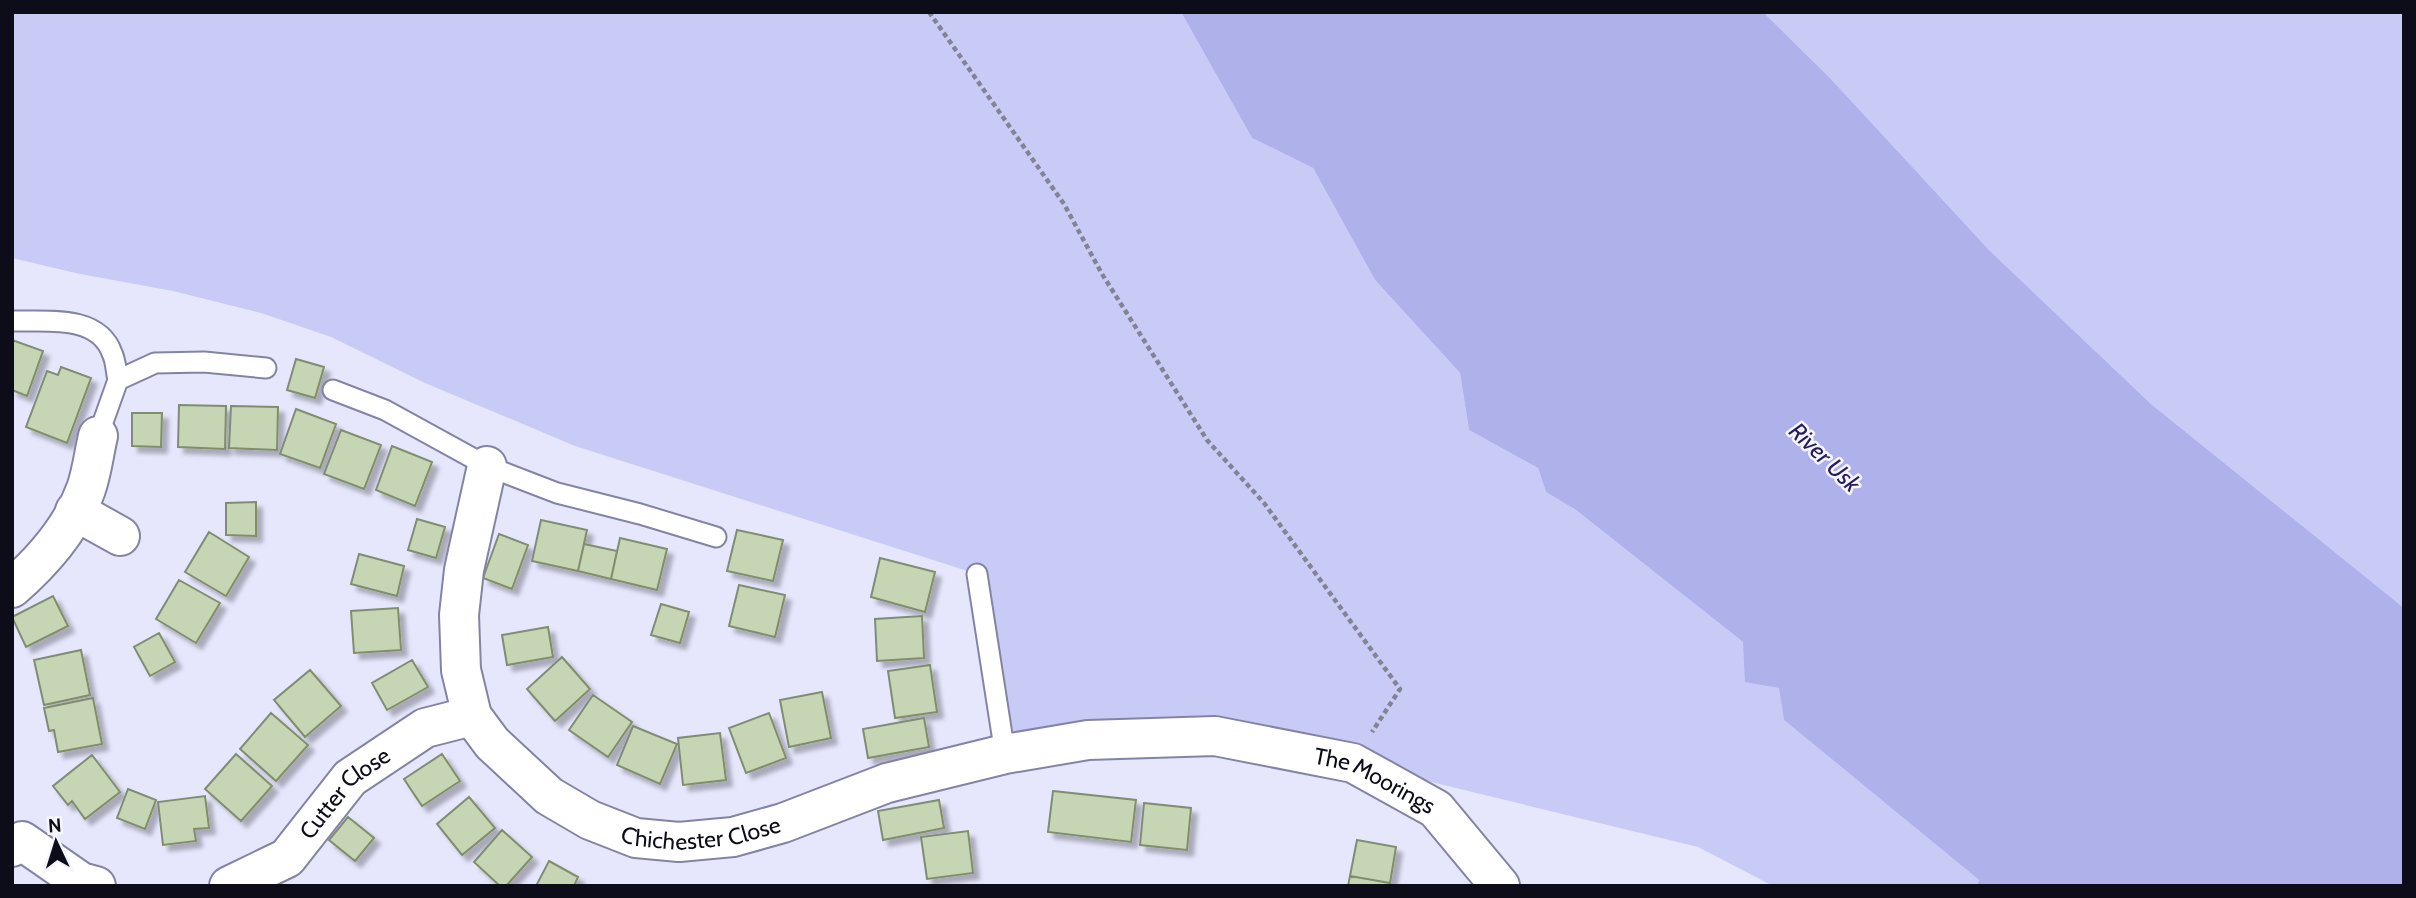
<svg xmlns="http://www.w3.org/2000/svg" width="2416" height="898" viewBox="0 0 2416 898" font-family="Cabin,sans-serif">
<style>
.green{fill:#c9cbf7}
.water{fill:#afb1eb}
.building{fill:#c6d5b3;stroke:#808e6e;stroke-width:2;filter:url(#shadow)}
.lines{fill:none;stroke-linecap:round;stroke-linejoin:round}
.lane-casing{stroke:#8384a5;stroke-width:23}
.street-casing{stroke:#8384a5;stroke-width:42}
.path{stroke:#828394;stroke-width:4.5;stroke-dasharray:5 3.5;stroke-linecap:butt}
.lane{stroke:#fff;stroke-width:19}
.street{stroke:#fff;stroke-width:38}
.labels{text-anchor:middle;dominant-baseline:central;stroke-width:5;stroke-linejoin:round;paint-order:stroke}
.street-label{font-size:23px;fill:#0d0d19;stroke:#f5f5fd}
.water-label{font-size:24px;font-style:italic;fill:#251b5d;stroke:#f5f5fd}
</style>
<defs>
<filter id="shadow"><feDropShadow dx="6" dy="6" stdDeviation="2" flood-color="#0004"/></filter>
</defs>
<rect width="100%" height="100%" fill="#e6e7fd"/>
<!-- green -->
<path class="green" d="M 12,12 L 1181,12 L 1252,138 L 1313,168 L 1375,280 L 1460,373 L 1469,430 L 1538,468 L 1546,492 L 1576,510 L 1743,642 L 1780,688 L 1784,720 L 1979,880 L 1977,886 L 1773,886 L 1698,847 L 1353,763 L 1215,736 L 1005,754 L 977,574 L 575,446 L 425,383 L 331,337 L 261,313 L 173,291 L 80,274 L 12,258 Z
M 1763,12 L 2404,12 L 2404,608 L 2151,404 L 1989,250 L 1830,78 Z"/>
<!-- water -->
<path class="water" d="M 1181,12 L 1763,12 L 1830,78 L 1989,250 L 2151,404 L 2404,608 L 2404,886 L 1977,886 L 1979,880 L 1784,720 L 1779,688 L 1745,682 L 1743,642 L 1576,510 L 1546,492 L 1538,468 L 1469,430 L 1460,373 L 1375,280 L 1313,168 L 1252,138 Z"/>
<!-- building -->
<path class="building" d="M 12,340 L 43,351 L 27,396 L 12,390 Z
M 296,359 L 324,367 L 315,398 L 287,390 Z
M 61,367 L 91,378 L 67,443 L 26,427 L 47,371 L 58,375 Z
M 179,405 L 226,406 L 225,449 L 178,447 Z
M 231,406 L 278,407 L 277,450 L 229,448 Z
M 296,409 L 336,424 L 320,468 L 280,454 Z
M 132,413 L 162,413 L 161,447 L 132,446 Z
M 341,430 L 381,445 L 364,489 L 324,474 Z
M 392,446 L 432,462 L 415,506 L 376,490 Z
M 256,502 L 256,536 L 226,535 L 226,503 Z
M 417,519 L 445,527 L 436,558 L 408,550 Z
M 541,520 L 587,530 L 578,571 L 532,561 Z
M 737,530 L 783,540 L 773,581 L 727,571 Z
M 209,532 L 249,557 L 226,596 L 185,572 Z
M 499,534 L 528,545 L 512,589 L 483,578 Z
M 620,538 L 667,549 L 657,590 L 611,579 Z
M 584,544 L 617,551 L 611,579 L 578,571 Z
M 359,554 L 404,566 L 397,596 L 351,584 Z
M 880,558 L 935,572 L 925,612 L 871,597 Z
M 179,580 L 220,603 L 196,643 L 156,619 Z
M 739,585 L 785,595 L 775,637 L 729,626 Z
M 53,596 L 68,626 L 26,647 L 12,617 Z
M 661,604 L 689,612 L 680,643 L 651,635 Z
M 398,608 L 401,650 L 354,653 L 351,611 Z
M 922,616 L 924,658 L 877,661 L 875,619 Z
M 548,627 L 553,657 L 507,665 L 502,635 Z
M 159,633 L 175,662 L 150,676 L 134,647 Z
M 81,650 L 90,695 L 44,705 L 34,660 Z
M 562,657 L 590,689 L 555,721 L 527,689 Z
M 412,660 L 428,687 L 387,710 L 372,683 Z
M 930,665 L 937,712 L 895,718 L 888,671 Z
M 310,670 L 341,706 L 305,737 L 274,700 Z
M 822,692 L 831,738 L 789,747 L 780,700 Z
M 593,695 L 632,722 L 608,757 L 569,730 Z
M 93,698 L 102,744 L 58,752 L 54,730 L 49,731 L 44,708 Z
M 271,713 L 308,745 L 276,781 L 240,749 Z
M 769,713 L 786,758 L 746,773 L 729,728 Z
M 924,718 L 929,747 L 868,758 L 863,729 Z
M 633,726 L 677,744 L 660,784 L 617,765 Z
M 720,733 L 726,780 L 683,785 L 678,738 Z
M 236,754 L 272,786 L 241,821 L 205,789 Z
M 442,754 L 460,781 L 422,806 L 404,779 Z
M 92,755 L 120,792 L 85,819 L 72,801 L 68,805 L 53,786 Z
M 128,789 L 156,800 L 145,829 L 117,818 Z
M 1053,791 L 1136,800 L 1131,842 L 1048,832 Z
M 205,796 L 209,828 L 194,829 L 196,841 L 163,845 L 158,802 Z
M 469,797 L 495,828 L 462,855 L 437,824 Z
M 939,800 L 944,828 L 883,840 L 878,811 Z
M 1144,803 L 1191,808 L 1187,850 L 1140,845 Z
M 348,817 L 374,838 L 355,861 L 329,840 Z
M 502,830 L 532,857 L 506,886 L 500,886 L 474,862 Z
M 968,831 L 973,873 L 927,879 L 921,837 Z
M 1357,840 L 1396,847 L 1390,883 L 1350,876 Z
M 549,861 L 578,877 L 574,886 L 536,886 Z
M 1350,876 L 1390,883 L 1390,886 L 1348,886 Z"/>
<g class="lines">
<defs>
<path id="lane" d="M 12,321 C 46,322 98,314 112,353 C 116,361 116,372 118,380
M 333,390 L 385,410 L 487,466 L 557,493 L 640,514 L 716,537
M 98,436 L 118,380 L 155,363 L 204,362 L 266,368
M 977,574 L 1005,754"/>
<g id="street">
<path id="s1" d="M 487,466 L 464,570 L 459,615 L 461,670 L 472,716 L 492,743 L 549,796 L 590,820 L 636,838 L 679,842 L 733,837 L 783,823 L 887,783 L 1005,754 L 1088,740 L 1215,736 L 1353,763 L 1436,809 L 1500,886"/>
<path d="M 75,511 L 120,536"/>
<path d="M 12,588 C 43,561 72,528 86,489 C 92,472 94,453 98,436"/>
<path d="M 12,847 L 22,841 L 81,882 L 96,886"/>
<path id="s2" d="M 229,886 L 287,858 L 350,778 L 425,728 L 472,716"/>
</g>
</defs>
<!-- lane casing -->
<use href="#lane" class="lane-casing"/>
<!-- street casing -->
<use href="#street" class="street-casing"/>
<!-- path -->
<path class="path" d="M 929,12 L 1064,204 L 1102,274 L 1207,440 L 1264,503 L 1400,689 L 1372,732"/>
<!-- lane -->
<use href="#lane" class="lane"/>
<!-- street -->
<use href="#street" class="street"/>
</g>
<g class="labels">
<!-- street labels -->
<g class="street-label">
<text stroke="none"><textPath href="#s1" startOffset="1223">The Moorings</textPath></text>
<text stroke="none"><textPath href="#s2" startOffset="152">Cutter Close</textPath></text>
<text stroke="none"><textPath href="#s1" startOffset="528">Chichester Close</textPath></text>
</g>
<!-- water labels -->
<g class="water-label">
<text transform="translate(1825 457) rotate(44)">River Usk</text>
</g>
</g>
<!-- border -->
<rect width="2416" height="898" fill="none" stroke="#0d0d19" stroke-width="28"/>
<!-- north arrow -->
<g transform="translate(56 842) rotate(356)" stroke="#f5f5fd" stroke-width="5" paint-order="stroke">
<path d="M0-5L12 26L0 18L-12 26Z" fill="#0d0d19"/>
<text y="-10" font-size="19" font-weight="bold" text-anchor="middle" fill="#0d0d19">N</text>
</g>
</svg>
